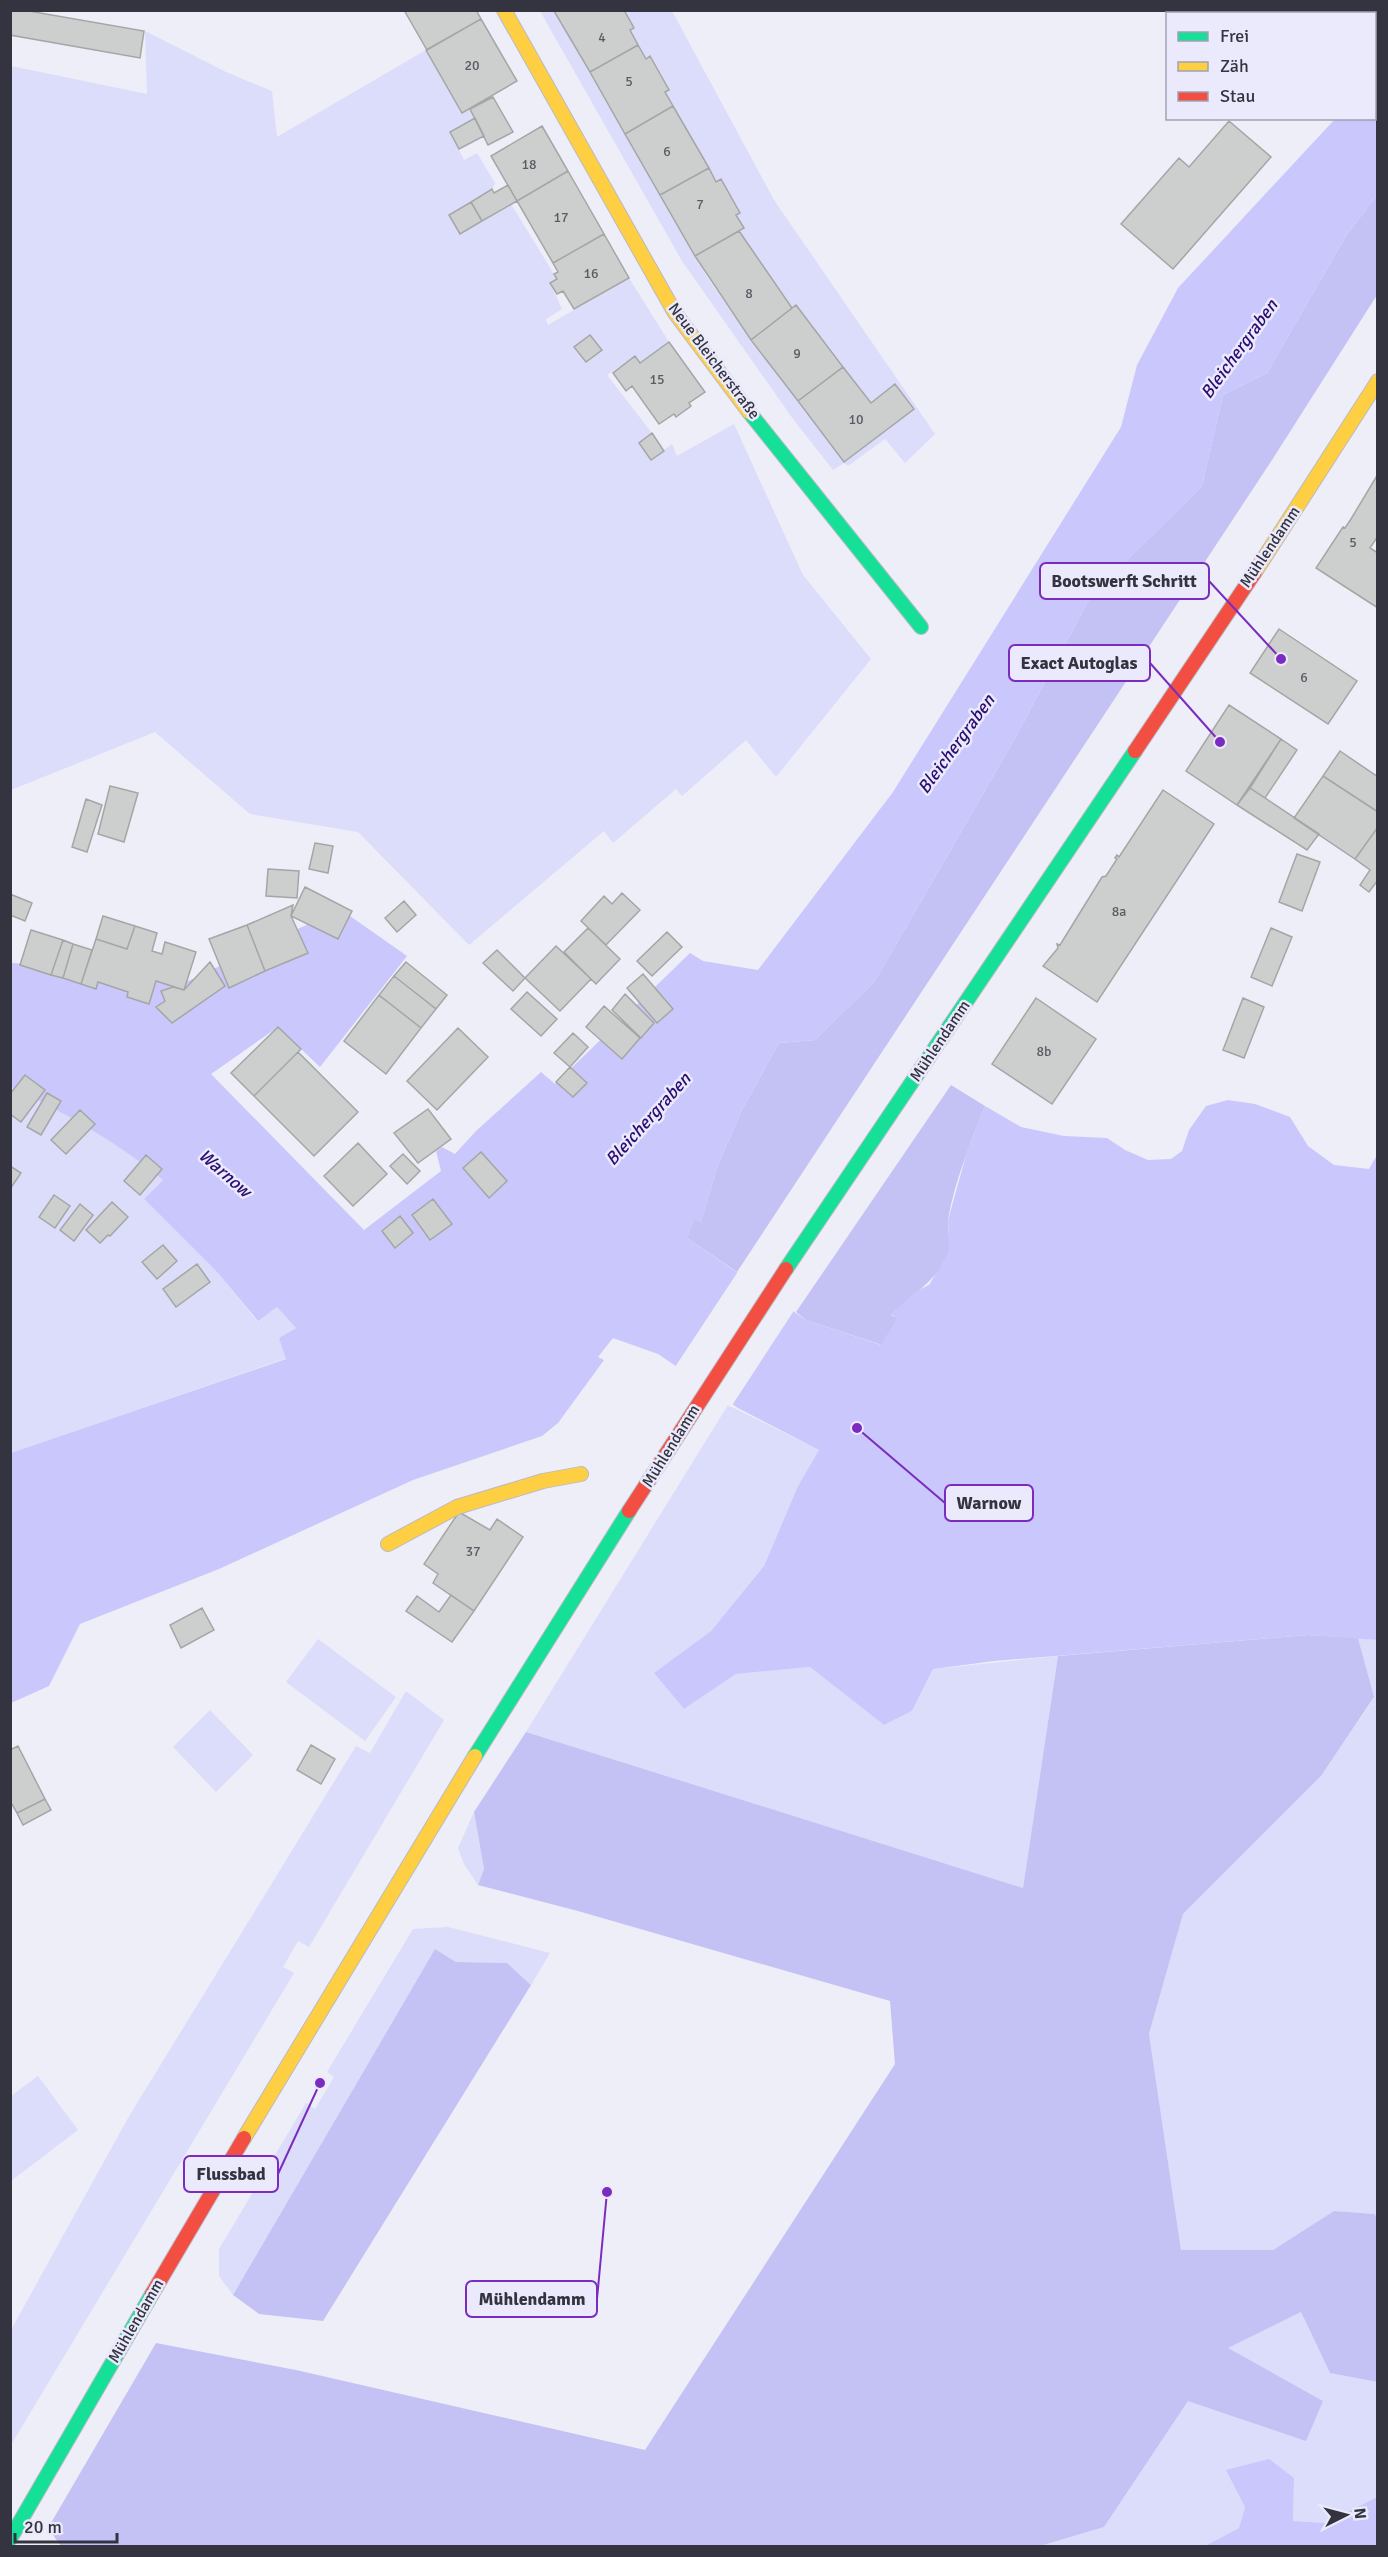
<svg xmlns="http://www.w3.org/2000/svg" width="1388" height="2557" viewBox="0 0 1388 2557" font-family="Signika,sans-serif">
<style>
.green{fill:#dcdcfb}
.forest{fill:#c4c1f4}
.water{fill:#c9c7fb}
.pier{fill:#eeeef8}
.building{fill:#cdcfce;stroke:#a4a6a6;stroke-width:1.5}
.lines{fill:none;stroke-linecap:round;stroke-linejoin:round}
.fast-casing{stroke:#babac4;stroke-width:16}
.slow-casing{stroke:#babac4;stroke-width:16}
.jam-casing{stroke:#babac4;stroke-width:16}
.fast{stroke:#16e098;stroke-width:14}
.slow{stroke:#ffcf43;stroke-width:14}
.jam{stroke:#f24e42;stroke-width:14}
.labels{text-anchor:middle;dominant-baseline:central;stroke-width:5;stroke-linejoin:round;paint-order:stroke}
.number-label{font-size:14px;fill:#5a5b64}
.street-label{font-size:16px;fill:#343440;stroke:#eaeafc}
.water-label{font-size:18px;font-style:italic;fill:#2b0c71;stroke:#eaeafc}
.leader{fill:none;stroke:#7b2cbf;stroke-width:2}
.callout-dot{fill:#7b2cbf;stroke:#eaeafc;stroke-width:2}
.callout{fill:#eaeafc;stroke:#7b2cbf;stroke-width:2}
.callout-label{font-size:18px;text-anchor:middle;font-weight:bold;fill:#343440}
</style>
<rect width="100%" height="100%" fill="#eeeef8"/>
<!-- green -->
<path class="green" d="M 540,11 L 554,11 L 707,277 L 751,340 L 845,462 L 914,409 L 895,384 L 871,403 L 796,305 L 792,308 L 739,231 L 743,228 L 736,215 L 740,212 L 721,180 L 716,182 L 665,92 L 669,89 L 651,57 L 646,59 L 630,30 L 634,27 L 624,11 L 672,11 L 774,200 L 935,434 L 905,463 L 885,439 L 848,466 L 844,463 L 833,470 L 793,419 L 682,261 Z
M 145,31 L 226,72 L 272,91 L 277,137 L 426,50 L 462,112 L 470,109 L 475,118 L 450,132 L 464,160 L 477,153 L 495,183 L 492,189 L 449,215 L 460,234 L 511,204 L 557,279 L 550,283 L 562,309 L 546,319 L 548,325 L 629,278 L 669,342 L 640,363 L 635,357 L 607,375 L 652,433 L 651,460 L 672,444 L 677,456 L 734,424 L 803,575 L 871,659 L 776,777 L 746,740 L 682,796 L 676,789 L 613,843 L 604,831 L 469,945 L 358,832 L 250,814 L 155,732 L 11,790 L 11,66 L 147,94 Z
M 10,1086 C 64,1112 117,1142 163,1180 L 144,1199 L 218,1273 L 257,1321 L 277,1307 L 296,1328 L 279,1338 L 287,1358 L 11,1453 Z
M 728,1405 L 819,1450 L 798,1486 L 764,1566 L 711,1631 L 654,1673 L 684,1709 L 736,1674 L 810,1667 L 884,1725 L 912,1711 L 933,1669 L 1058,1656 L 1023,1888 L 526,1732 Z
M 1358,1638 L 1377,1640 L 1377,2224 L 1375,2214 L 1334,2211 L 1273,2250 L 1181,2250 L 1149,2034 L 1183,1914 L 1321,1776 L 1374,1698 Z
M 318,1639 L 396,1697 L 365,1741 L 286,1682 Z
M 406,1691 L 444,1720 L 309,1947 L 298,1941 L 283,1967 L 294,1973 L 11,2445 L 11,2330 L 128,2118 L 356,1746 L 370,1753 Z
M 210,1710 L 253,1755 L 216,1792 L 173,1747 Z
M 474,1812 L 484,1870 L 478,1885 L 464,1864 L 458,1848 Z
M 448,1927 L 550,1953 L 531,1985 L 507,1963 L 456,1962 L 435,1949 L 233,2295 L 219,2276 L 219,2249 L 306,2103 L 315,2109 L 334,2077 L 327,2072 L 413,1929 Z
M 38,2076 L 78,2130 L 11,2181 L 11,2096 Z
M 1301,2312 L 1330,2373 L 1377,2382 L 1377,2497 L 1326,2523 L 1293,2521 L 1294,2479 L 1227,2470 L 1245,2507 L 1239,2528 L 1205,2546 L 1040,2546 L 1104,2527 L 1188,2401 L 1323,2401 L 1227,2348 Z"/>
<!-- forest -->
<path class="forest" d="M 1377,195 L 1377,295 L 1272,460 L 737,1272 L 687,1238 L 694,1219 L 701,1222 L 718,1165 L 742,1110 L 779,1043 L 815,1040 L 875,981 L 1013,742 L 1091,596 L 1202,486 L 1223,395 L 1267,373 L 1346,236 Z
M 951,1085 L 985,1106 C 971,1142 955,1180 948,1219 C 947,1229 951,1241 949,1251 C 943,1276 909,1297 891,1315 L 898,1318 L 882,1345 L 806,1320 L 796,1312 Z
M 1308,1635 L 1358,1638 L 1374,1697 L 1321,1776 L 1183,1914 L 1149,2034 L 1181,2250 L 1273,2250 L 1334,2211 L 1375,2214 L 1378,2224 L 1377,2382 L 1330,2373 L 1301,2312 L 1228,2348 L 1323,2401 L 1306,2441 L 1188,2401 L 1104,2527 L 1040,2546 L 61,2546 L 48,2528 L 156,2343 L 296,2370 L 645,2450 L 895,2064 L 890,2001 L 578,1911 L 478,1885 L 484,1869 L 474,1812 L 526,1732 L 1023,1888 L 1058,1656 Z
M 435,1949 L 456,1962 L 507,1963 L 531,1985 L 323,2321 L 259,2314 L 233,2295 Z"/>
<!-- water -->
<path class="water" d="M 1377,72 L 1377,195 L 1346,236 L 1267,373 L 1223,395 L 1202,486 L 1091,596 L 1013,742 L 875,981 L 815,1040 L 779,1043 L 742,1110 L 718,1165 L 701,1223 L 694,1220 L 687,1238 L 806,1320 L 881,1345 L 897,1318 L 891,1314 L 915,1292 L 929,1285 L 949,1252 L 948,1220 L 967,1152 L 985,1106 L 1021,1127 L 1064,1136 L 1107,1138 L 1125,1150 L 1148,1160 L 1171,1159 L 1182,1151 L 1189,1130 L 1206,1106 L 1228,1100 L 1255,1104 L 1290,1117 L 1308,1146 L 1334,1165 L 1369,1169 L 1377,1155 L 1377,1640 L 1308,1635 L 994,1661 L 933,1669 L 912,1711 L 884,1725 L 810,1667 L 736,1674 L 684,1709 L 654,1673 L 711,1631 L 764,1566 L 798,1486 L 819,1450 L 738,1408 L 658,1354 L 613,1338 L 598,1357 L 604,1360 L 558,1423 L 542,1436 L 413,1480 L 219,1569 L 80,1624 L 49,1686 L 11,1703 L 11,1453 L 286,1359 L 279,1338 L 296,1328 L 277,1307 L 258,1321 L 218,1273 L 144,1199 L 163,1180 C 117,1142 64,1112 11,1087 L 11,963 L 51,965 L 186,982 L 340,909 L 407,956 L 320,1067 L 278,1027 L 211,1074 L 364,1230 L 441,1171 L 436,1151 L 442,1147 L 455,1154 L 476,1131 L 541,1072 L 555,1084 L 690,953 L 703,961 L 758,970 L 893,792 L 1121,427 L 1137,365 L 1178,288 L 1335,119 L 1374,118 L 1375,76 Z
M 1269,2459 L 1294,2478 L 1293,2521 L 1326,2523 L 1377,2497 L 1377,2546 L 1205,2546 L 1239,2528 L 1245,2507 L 1226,2470 Z"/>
<!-- pier -->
<path class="pier" d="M 739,1270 L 795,1309 L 731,1407 L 673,1370 Z"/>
<!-- building -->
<path class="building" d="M 10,10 L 23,10 L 144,31 L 140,58 L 10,35 Z
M 404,10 L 476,10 L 481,19 L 427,50 Z
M 624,10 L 634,28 L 630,30 L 638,45 L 590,72 L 554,11 Z
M 481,19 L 517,81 L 462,113 L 426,50 Z
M 638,45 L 646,59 L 650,56 L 669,90 L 665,92 L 673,106 L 625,134 L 590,72 Z
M 493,97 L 513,132 L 488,145 L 470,109 Z
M 673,106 L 709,168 L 660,195 L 625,134 Z
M 475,118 L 484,136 L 459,149 L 450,132 Z
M 1229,121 L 1271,157 L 1173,269 L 1121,224 L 1179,158 L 1189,167 Z
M 542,126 L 568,171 L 517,201 L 491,156 Z
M 709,168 L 716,182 L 721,179 L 740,213 L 736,215 L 744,228 L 695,256 L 660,195 Z
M 568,171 L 604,234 L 553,263 L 517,201 Z
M 508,185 L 517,201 L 482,221 L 471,202 L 492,189 L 494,193 Z
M 471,202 L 482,221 L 460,234 L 449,215 Z
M 739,231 L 792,308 L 751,340 L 695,256 Z
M 604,234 L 629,278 L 574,309 L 563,291 L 557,294 L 550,283 L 557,279 L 554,274 L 558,272 L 553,263 Z
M 796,305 L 843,367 L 798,401 L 751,340 Z
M 590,335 L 602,350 L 586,362 L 574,347 Z
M 669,342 L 705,392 L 689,403 L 691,406 L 676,417 L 674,414 L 659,424 L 632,386 L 626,391 L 613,373 L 635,356 L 640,363 Z
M 843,367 L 871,403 L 895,384 L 914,409 L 844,462 L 798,401 Z
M 652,433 L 664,451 L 651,460 L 639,443 Z
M 1378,474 L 1378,536 L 1370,548 L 1378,553 L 1378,608 L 1316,568 L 1343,527 L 1345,528 L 1351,519 Z
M 1279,629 L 1357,681 L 1328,724 L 1250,673 Z
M 1229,705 L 1281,739 L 1237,805 L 1186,771 Z
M 1281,739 L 1297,750 L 1265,798 L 1250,788 Z
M 1340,751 L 1378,777 L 1378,812 L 1323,776 Z
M 1323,776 L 1378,812 L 1378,827 L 1355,859 L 1294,818 Z
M 110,786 L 138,793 L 124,842 L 98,834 Z
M 1250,788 L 1319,834 L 1307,850 L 1237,805 Z
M 1163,790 L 1214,824 L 1097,1002 L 1043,966 L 1058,948 L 1057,944 L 1060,945 L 1102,877 L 1106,876 L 1117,859 L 1115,858 L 1117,855 L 1119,857 Z
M 86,799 L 102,805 L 87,852 L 72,847 Z
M 1378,827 L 1378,880 L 1369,892 L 1360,885 L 1370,870 L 1355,859 Z
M 315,843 L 333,846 L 328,873 L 309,869 Z
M 1297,854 L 1320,862 L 1302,911 L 1279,902 Z
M 268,869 L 299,871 L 297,898 L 266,896 Z
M 305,887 L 352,911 L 338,939 L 291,916 Z
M 622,893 L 640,910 L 606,945 L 581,921 L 604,896 L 612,904 Z
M 10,894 L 32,903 L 25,921 L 10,915 Z
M 404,901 L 416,915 L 397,932 L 385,918 Z
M 293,905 L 291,916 L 308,953 L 265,971 L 247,925 Z
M 103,916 L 135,926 L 127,949 L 96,939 Z
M 247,925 L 265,971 L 229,988 L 209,939 Z
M 135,926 L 157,933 L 152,951 L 162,954 L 165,942 L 196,952 L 184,990 L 156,981 L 149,1004 L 127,997 L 128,992 L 98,982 L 96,989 L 81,984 L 96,939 L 127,949 Z
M 588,928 L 620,959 L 596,984 L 564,952 Z
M 1271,928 L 1292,937 L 1272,986 L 1251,977 Z
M 31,930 L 63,940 L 51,975 L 20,965 Z
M 667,932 L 682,947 L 652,976 L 637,961 Z
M 63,940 L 73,944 L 63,978 L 51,975 Z
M 73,944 L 92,950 L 81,984 L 63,978 Z
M 556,946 L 591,979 L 560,1011 L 525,978 Z
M 497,950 L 525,978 L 513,991 L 483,963 Z
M 210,962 L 225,986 L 172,1023 L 156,1007 L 165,1001 L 161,991 L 173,987 L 184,990 Z
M 406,962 L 447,995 L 436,1009 L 394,976 Z
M 643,974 L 673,1009 L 657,1023 L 627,988 Z
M 394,976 L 436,1009 L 421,1028 L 379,995 Z
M 527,992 L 557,1019 L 541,1036 L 511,1009 Z
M 625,994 L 654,1023 L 641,1038 L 612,1010 Z
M 379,995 L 421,1028 L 386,1074 L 344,1041 Z
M 1036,998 L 1096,1039 L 1052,1104 L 992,1064 Z
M 1243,998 L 1264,1007 L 1244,1058 L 1223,1050 Z
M 604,1006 L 640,1038 L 622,1059 L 586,1027 Z
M 278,1027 L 301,1049 L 254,1096 L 231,1073 Z
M 458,1028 L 488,1057 L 437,1110 L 407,1081 Z
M 573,1033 L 588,1047 L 570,1067 L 554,1053 Z
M 298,1052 L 358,1112 L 314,1156 L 254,1096 Z
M 570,1067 L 587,1083 L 573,1097 L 556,1082 Z
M 25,1075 L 45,1090 L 21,1122 L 10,1114 L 10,1094 Z
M 47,1093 L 61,1101 L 41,1135 L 27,1127 Z
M 428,1109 L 451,1139 L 418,1163 L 394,1133 Z
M 80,1110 L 95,1124 L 66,1154 L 51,1140 Z
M 358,1143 L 387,1174 L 353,1206 L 324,1176 Z
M 481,1152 L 507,1181 L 489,1198 L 463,1168 Z
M 403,1154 L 420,1171 L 407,1184 L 390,1166 Z
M 146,1155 L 162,1169 L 140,1195 L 124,1181 Z
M 10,1166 L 21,1173 L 10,1189 Z
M 54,1195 L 70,1206 L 55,1228 L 39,1217 Z
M 433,1199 L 452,1224 L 430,1240 L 412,1215 Z
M 112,1202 L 128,1217 L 110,1236 L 108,1235 L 100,1243 L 86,1230 Z
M 80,1204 L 93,1215 L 74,1241 L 60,1230 Z
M 400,1216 L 413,1233 L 395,1248 L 382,1231 Z
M 163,1245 L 177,1261 L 157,1279 L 142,1262 Z
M 197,1264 L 210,1282 L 176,1307 L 163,1289 Z
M 459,1512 L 490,1530 L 497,1519 L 523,1537 L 474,1611 L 433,1583 L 438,1574 L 424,1564 Z
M 451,1595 L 474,1611 L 452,1642 L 406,1611 L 417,1596 L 439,1612 Z
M 202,1608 L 214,1630 L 181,1648 L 170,1625 Z
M 311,1745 L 335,1759 L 321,1784 L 297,1770 Z
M 18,1746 L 45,1799 L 17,1813 L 10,1801 L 10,1750 Z
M 45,1799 L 51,1810 L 23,1825 L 17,1813 Z"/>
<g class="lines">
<defs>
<path id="fast" d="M 749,412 L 921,627
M 786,1269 L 1135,751
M 475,1756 L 629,1511
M 10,2539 L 152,2294"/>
<path id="slow" d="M 504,10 L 675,313 L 749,412
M 1255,572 L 1378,381
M 388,1544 L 457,1507 L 543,1481 L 581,1474
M 244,2138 L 475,1756"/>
<path id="jam" d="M 1135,751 L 1255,572
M 629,1511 L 786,1269
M 152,2294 L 244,2138"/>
</defs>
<!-- fast casing -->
<use href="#fast" class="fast-casing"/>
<!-- slow casing -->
<use href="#slow" class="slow-casing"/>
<!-- jam casing -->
<use href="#jam" class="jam-casing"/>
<!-- fast -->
<use href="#fast" class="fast"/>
<!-- slow -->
<use href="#slow" class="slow"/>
<!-- jam -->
<use href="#jam" class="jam"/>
</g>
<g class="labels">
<!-- number labels -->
<g class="number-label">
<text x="602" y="37">4</text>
<text x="472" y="65">20</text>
<text x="629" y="81">5</text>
<text x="667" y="151">6</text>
<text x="529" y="164">18</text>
<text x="700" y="204">7</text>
<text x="561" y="217">17</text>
<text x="591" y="273">16</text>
<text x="749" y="293">8</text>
<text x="797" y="353">9</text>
<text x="657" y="379">15</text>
<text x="856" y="419">10</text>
<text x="1353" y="542">5</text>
<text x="1304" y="677">6</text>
<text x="1119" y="911">8a</text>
<text x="1044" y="1051">8b</text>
<text x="473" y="1551">37</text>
</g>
<!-- street labels -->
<g class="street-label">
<text transform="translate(714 361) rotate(53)">Neue Bleicherstraße</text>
<text transform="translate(1270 547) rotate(-56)">Mühlendamm</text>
<text transform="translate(940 1041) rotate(-56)">Mühlendamm</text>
<text transform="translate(671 1446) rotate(-58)">Mühlendamm</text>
<text transform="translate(136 2321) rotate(-60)">Mühlendamm</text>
</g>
<!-- water labels -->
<g class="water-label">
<text transform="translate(1239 349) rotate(-54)">Bleichergraben</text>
<text transform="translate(956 744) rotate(-54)">Bleichergraben</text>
<text transform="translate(648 1119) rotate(-48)">Bleichergraben</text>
<text transform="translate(225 1173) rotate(41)">Warnow</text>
</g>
</g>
<!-- callouts -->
<path class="leader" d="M1281 659L1209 581M1220 742L1150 663M857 1428L945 1503M320 2083L278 2174M607 2192L597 2299"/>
<g class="callout-dot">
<circle cx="1281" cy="659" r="6"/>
<circle cx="1220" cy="742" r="6"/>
<circle cx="857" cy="1428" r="6"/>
<circle cx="320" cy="2083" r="6"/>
<circle cx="607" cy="2192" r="6"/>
</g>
<g class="callout">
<rect x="1040" y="563" width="169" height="36" rx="6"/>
<rect x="1009" y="645" width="141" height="36" rx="6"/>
<rect x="945" y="1485" width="88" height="36" rx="6"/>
<rect x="184" y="2156" width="94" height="36" rx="6"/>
<rect x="466" y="2281" width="131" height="36" rx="6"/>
</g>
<g class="callout-label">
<text x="1124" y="587">Bootswerft Schritt</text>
<text x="1079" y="669">Exact Autoglas</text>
<text x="989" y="1509">Warnow</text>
<text x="231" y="2180">Flussbad</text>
<text x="532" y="2305">Mühlendamm</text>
</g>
<!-- border -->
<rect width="1388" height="2557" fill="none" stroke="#343440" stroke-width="24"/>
<!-- legend -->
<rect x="1166" y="12" width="210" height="108" fill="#eaeafc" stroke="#a1a1b1" stroke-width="1.5"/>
<rect x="1178" y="32" width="30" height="9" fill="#16e098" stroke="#a1a1b1" stroke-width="1.5"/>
<text x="1220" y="42" font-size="18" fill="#343440">Frei</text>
<rect x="1178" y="62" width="30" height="9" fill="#ffcf43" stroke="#a1a1b1" stroke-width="1.5"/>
<text x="1220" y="72" font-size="18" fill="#343440">Zäh</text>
<rect x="1178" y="92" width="30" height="9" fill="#f24e42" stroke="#a1a1b1" stroke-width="1.5"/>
<text x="1220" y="102" font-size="18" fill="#343440">Stau</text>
<!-- north arrow -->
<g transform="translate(1346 2515) rotate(84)" stroke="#eaeafc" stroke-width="4.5" paint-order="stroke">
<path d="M0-4.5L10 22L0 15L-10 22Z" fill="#343440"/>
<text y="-9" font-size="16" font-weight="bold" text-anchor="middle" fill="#343440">N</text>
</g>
<!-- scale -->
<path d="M15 2533v9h102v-9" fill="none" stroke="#343440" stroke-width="3"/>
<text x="24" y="2533" font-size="18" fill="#343440" stroke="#eaeafc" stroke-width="4.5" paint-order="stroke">20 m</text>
</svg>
